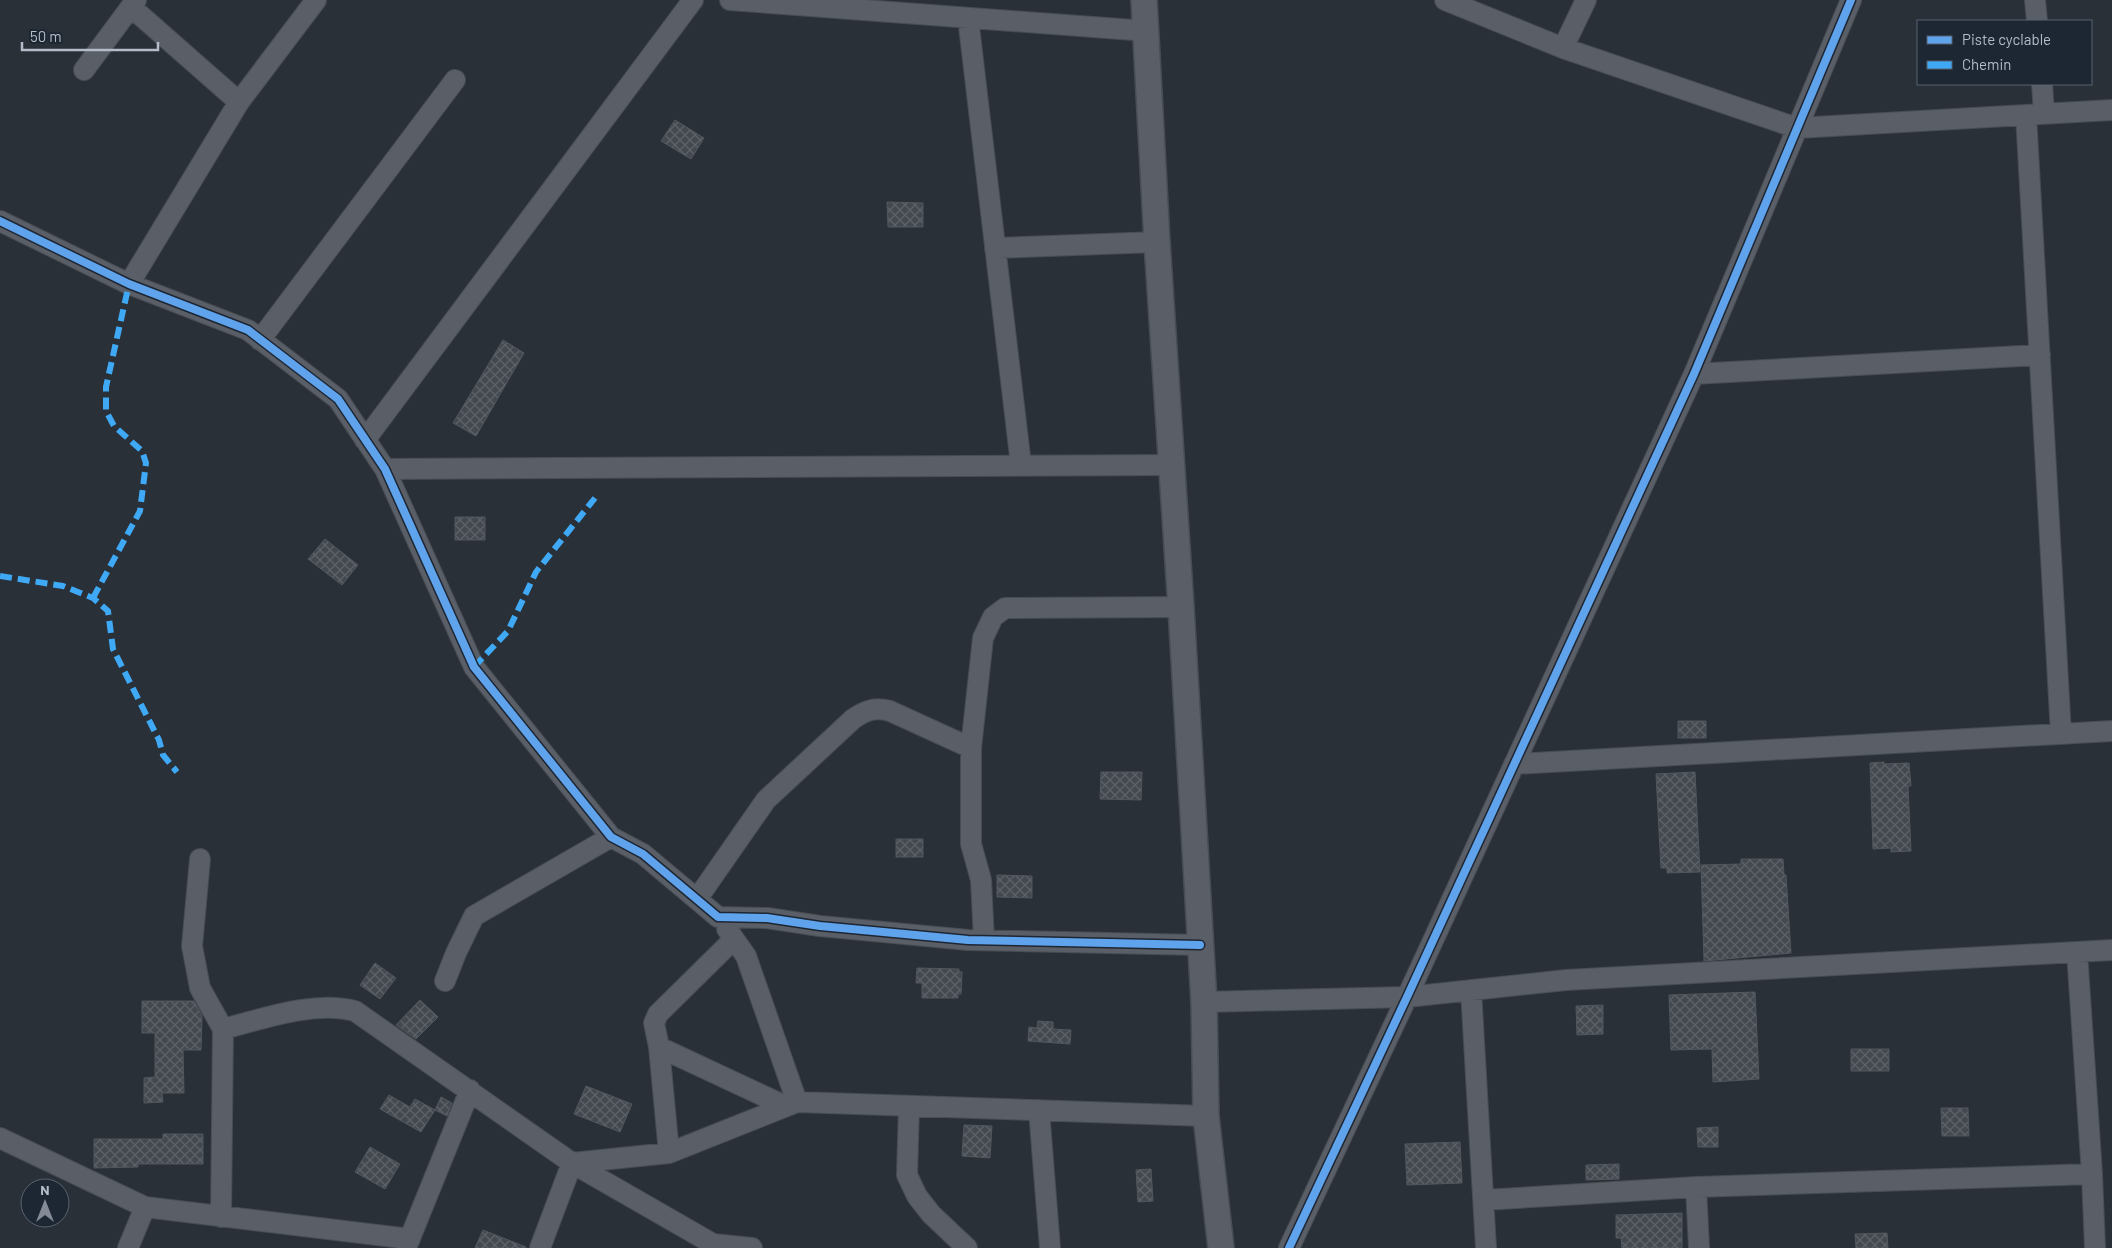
<svg xmlns="http://www.w3.org/2000/svg" width="2112" height="1248" viewBox="0 0 2112 1248" font-family="Barlow,sans-serif">
<style>
.building{fill:url(#building-cross-hatch);stroke:#52575f}
.lines{fill:none;stroke-linecap:round;stroke-linejoin:round}
.minor-casing{stroke:#484c53;stroke-width:22}
.tertiary-casing{stroke:#484c53;stroke-width:28}
.minor{stroke:#5a5e66;stroke-width:20}
.tertiary{stroke:#5a5e66;stroke-width:25}
.quiet{stroke:#3fa9f5;stroke-width:6;stroke-dasharray:12 6;stroke-linecap:butt}
.cycleway-casing{stroke:#1d2633;stroke-width:11}
.cycleway{stroke:#60a3ed;stroke-width:8}
</style>
<defs>
<pattern id="building-cross-hatch" width="8" height="8" patternUnits="userSpaceOnUse" patternTransform="scale(1.25)"><rect width="8" height="8" fill="#444950"/><path d="M0 0l8 8M0 8l8-8" fill="none" stroke="#5d6168"/></pattern>
</defs>
<rect width="100%" height="100%" fill="#2a3038"/>
<!-- building -->
<path class="building" d="M 675,120 L 704,138 L 691,159 L 661,141 Z
M 887,202 L 923,203 L 923,227 L 888,227 Z
M 503,340 L 524,353 L 476,436 L 453,423 Z
M 455,517 L 485,517 L 485,540 L 455,540 Z
M 325,539 L 358,565 L 342,585 L 308,559 Z
M 1678,721 L 1706,721 L 1706,738 L 1678,738 Z
M 1884,762 L 1884,764 L 1909,763 L 1911,786 L 1908,786 L 1911,851 L 1891,852 L 1891,848 L 1873,849 L 1870,763 Z
M 1101,772 L 1142,772 L 1141,800 L 1100,799 Z
M 1695,772 L 1700,872 L 1667,873 L 1667,868 L 1661,868 L 1656,774 Z
M 896,839 L 923,839 L 923,857 L 896,857 Z
M 1741,859 L 1783,859 L 1784,875 L 1786,875 L 1791,953 L 1704,961 L 1701,865 L 1741,864 Z
M 997,875 L 1032,876 L 1032,898 L 997,897 Z
M 375,963 L 396,978 L 380,999 L 360,985 Z
M 917,968 L 959,969 L 959,972 L 962,972 L 961,994 L 958,994 L 958,998 L 922,998 L 922,983 L 916,983 Z
M 1755,992 L 1759,1079 L 1713,1082 L 1712,1049 L 1671,1050 L 1669,995 Z
M 420,1000 L 438,1017 L 416,1039 L 396,1025 Z
M 142,1001 L 194,1001 L 202,1015 L 201,1050 L 183,1050 L 184,1093 L 162,1093 L 163,1102 L 144,1103 L 144,1078 L 155,1077 L 155,1033 L 142,1033 Z
M 1603,1005 L 1603,1034 L 1577,1035 L 1576,1006 Z
M 1038,1021 L 1053,1022 L 1053,1029 L 1071,1030 L 1070,1044 L 1028,1041 L 1029,1027 L 1037,1028 Z
M 1851,1049 L 1889,1049 L 1889,1071 L 1851,1071 Z
M 586,1086 L 632,1104 L 620,1132 L 574,1114 Z
M 389,1095 L 410,1107 L 415,1099 L 435,1110 L 421,1132 L 380,1109 Z
M 441,1097 L 452,1103 L 447,1116 L 435,1110 Z
M 1941,1108 L 1968,1108 L 1969,1136 L 1942,1136 Z
M 964,1125 L 992,1126 L 990,1158 L 962,1156 Z
M 1718,1127 L 1718,1147 L 1698,1147 L 1697,1128 Z
M 163,1134 L 203,1134 L 203,1164 L 138,1164 L 138,1167 L 94,1168 L 94,1139 L 163,1139 Z
M 1460,1142 L 1462,1183 L 1407,1185 L 1405,1144 Z
M 370,1147 L 400,1164 L 385,1189 L 355,1172 Z
M 1619,1164 L 1619,1179 L 1586,1180 L 1586,1165 Z
M 1151,1169 L 1153,1201 L 1138,1202 L 1136,1170 Z
M 1682,1213 L 1682,1248 L 1622,1248 L 1621,1238 L 1616,1238 L 1616,1215 Z
M 483,1230 L 526,1247 L 526,1248 L 475,1248 Z
M 1887,1233 L 1888,1248 L 1856,1248 L 1855,1234 Z"/>
<g class="lines">
<defs>
<path id="minor" d="M 730,0 L 1147,31
M 1445,0 L 1563,48 L 1797,128 L 2112,110
M 2035,0 L 2037,21
M 131,7 L 239,102
M 968,18 L 1021,465
M 1563,48 L 1586,0
M 84,70 L 136,0
M 2042,84 L 2044,113
M 2026,115 L 2061,734
M 0,221 L 129,284 L 248,330 L 338,399 L 385,469 L 474,667 L 611,837 L 643,854 L 718,917 L 767,918 L 820,926 L 968,940 L 1200,945
M 995,248 L 1157,242
M 129,284 L 239,102 L 316,0
M 260,340 L 455,80
M 1694,374 L 2040,355
M 365,440 L 693,0
M 385,469 L 1172,465
M 1514,764 L 2112,731
M 200,859 L 192,946 L 200,988 L 223,1029 L 221,1217
M 697,899 L 766,800 L 853,719 C 866,710 875,707 890,711 L 971,748
M 727,929 L 746,956 L 797,1102
M 984,940 L 981,880 L 971,844 L 971,748 L 983,638 L 993,617 L 1005,608 L 1181,607
M 2077,952 L 2092,1174 L 2095,1248
M 445,981 L 456,953 L 474,916 L 611,837
M 1471,990 L 1486,1248
M 1204,1002 L 1407,997 L 1566,980 L 2112,950
M 223,1029 C 262,1019 315,1000 355,1011 L 572,1163 L 713,1244 L 752,1248
M 659,1047 L 785,1106
M 909,1106 L 907,1175 L 917,1196 L 931,1214 L 967,1248
M 1039,1110 L 1050,1248
M 0,1138 L 145,1207 L 410,1239
M 669,1153 L 659,1047 L 654,1023 L 658,1014 L 734,939
M 572,1163 L 669,1153 L 797,1102 L 1206,1116
M 1696,1187 L 1699,1248
M 1484,1200 L 1696,1187 L 2092,1174
M 128,1248 L 145,1207
M 406,1248 L 470,1090
M 540,1248 L 572,1163
M 1289,1248 L 1407,997 L 1694,374 L 1851,0"/>
<path id="tertiary" d="M 1144,0 L 1157,242 L 1181,607 L 1204,1002 L 1206,1116 L 1221,1248"/>
</defs>
<!-- minor casing -->
<use href="#minor" class="minor-casing"/>
<!-- tertiary casing -->
<use href="#tertiary" class="tertiary-casing"/>
<!-- minor -->
<use href="#minor" class="minor"/>
<!-- tertiary -->
<use href="#tertiary" class="tertiary"/>
<!-- quiet -->
<path class="quiet" d="M 0,576 L 63,586 L 93,598 L 108,611 L 113,649 L 159,740 L 163,755 L 177,772
M 93,598 L 140,511 L 146,463 L 142,451 L 114,426 L 106,411 L 106,387 L 129,284
M 474,667 L 508,631 L 536,572 L 595,498"/>
<defs>
<path id="cycleway" d="M 0,221 L 129,284 L 248,330 L 338,399 L 385,469 L 474,667 L 611,837 L 643,854 L 718,917 L 767,918 L 820,926 L 968,940 L 1200,945
M 1289,1248 L 1407,997 L 1694,374 L 1851,0"/>
</defs>
<!-- cycleway casing -->
<use href="#cycleway" class="cycleway-casing"/>
<!-- cycleway -->
<use href="#cycleway" class="cycleway"/>
</g>
<!-- legend -->
<rect x="1917" y="20" width="175" height="65" fill="#1d2633" stroke="#59626f"/>
<rect x="1927" y="36" width="25" height="8" fill="#60a3ed" stroke="#59626f"/>
<text x="1962" y="45" font-size="15" fill="#b4bcc9">Piste cyclable</text>
<rect x="1927" y="61" width="25" height="8" fill="#3fa9f5" stroke="#59626f"/>
<text x="1962" y="70" font-size="15" fill="#b4bcc9">Chemin</text>
<!-- north arrow -->
<g transform="translate(45 1203)"><circle r="24" fill="#1d2633" stroke="#59626f"/>
<path d="M0-4L9 19L0 12L-9 19Z" fill="#848b96"/>
<text y="-8" font-size="14" font-weight="bold" text-anchor="middle" fill="#b4bcc9">N</text>
</g>
<!-- scale -->
<path d="M22 42v8h136v-8" fill="none" stroke="#b4bcc9" stroke-width="2.5"/>
<text x="30" y="42" font-size="15" fill="#b4bcc9" stroke="#1d2633" stroke-width="4" paint-order="stroke">50 m</text>
</svg>
